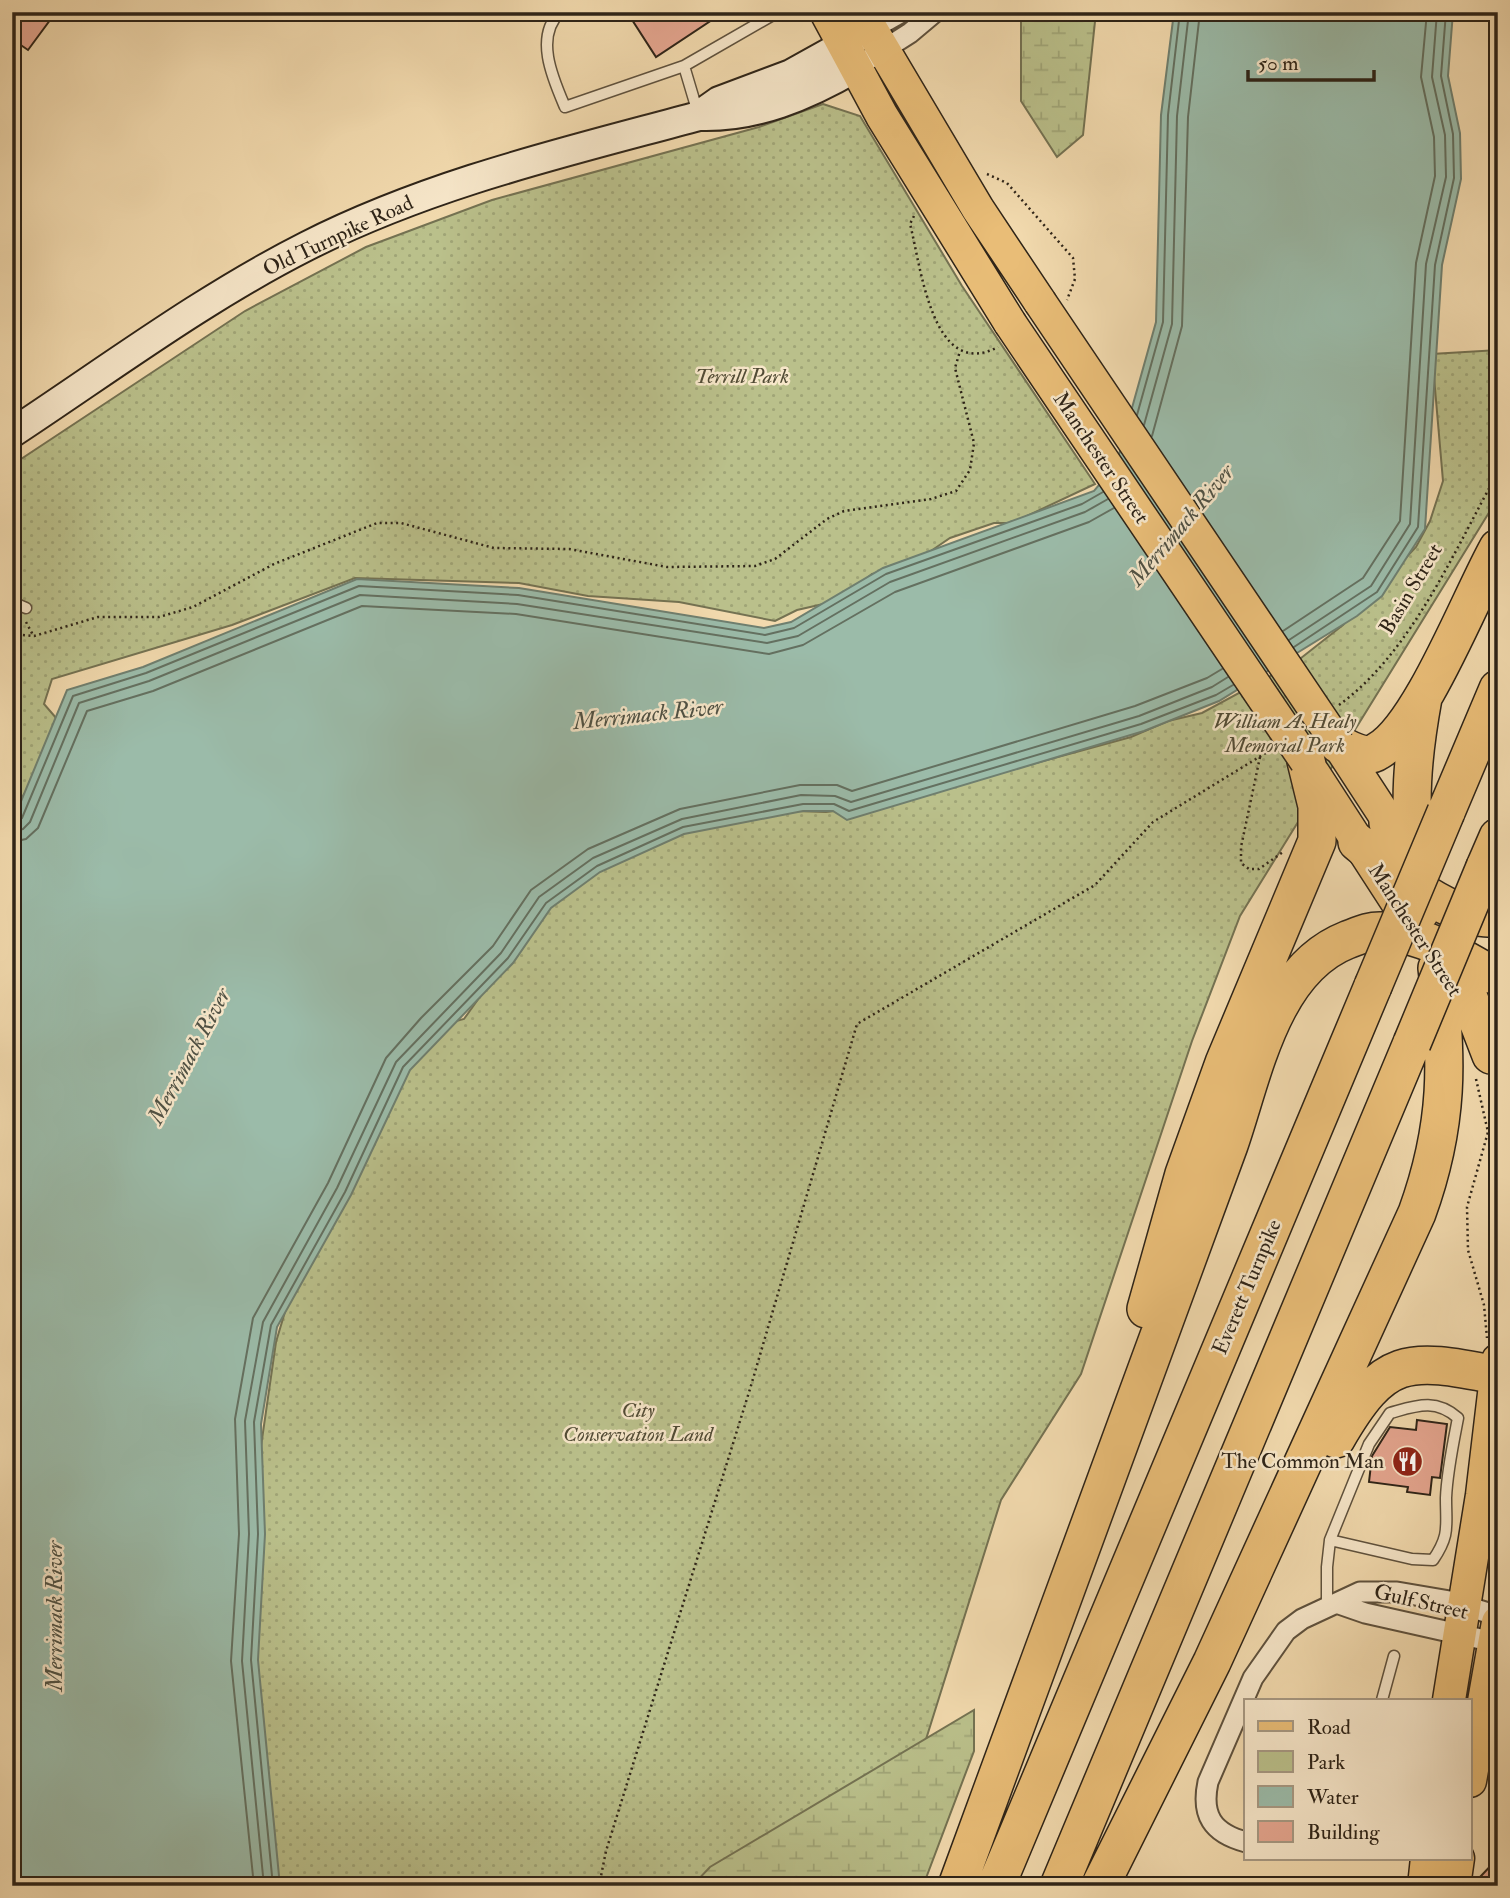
<svg xmlns="http://www.w3.org/2000/svg" width="1510" height="1898" viewBox="0 0 1510 1898" font-family="'IM FELL Double Pica',serif">
<style>
.green{fill:url(#green-dots);stroke:#747252;stroke-width:2}
.wetland{fill:url(#wetland-marsh);stroke:#747252;stroke-width:2}
.water{fill:#9bbba9;stroke:#6f7f6f;stroke-width:2}
.lines{fill:none;stroke-linecap:round;stroke-linejoin:round}
.shore{stroke:#647060;stroke-width:2}
.building{fill:#e5a690;stroke:#2e2418;stroke-width:2}
.lane-casing{stroke:#5f523e;stroke-width:13}
.street-casing{stroke:#5f523e;stroke-width:23}
.secondary-casing{stroke:#2e2418;stroke-width:32}
.primary-casing{stroke:#2e2418;stroke-width:35}
.highway-casing{stroke:#2e2418;stroke-width:40}
.path{stroke:#2e2418;stroke-width:2.5;stroke-dasharray:2 3.5;stroke-linecap:butt}
.lane{stroke:#f7e7ca;stroke-width:10}
.street{stroke:#f7e7ca;stroke-width:19}
.secondary{stroke:#f7e7ca;stroke-width:28}
.primary{stroke:#e9bd77;stroke-width:32}
.highway{stroke:#e9bd77;stroke-width:37}
.primary-bridge-casing{stroke:#2e2418;stroke-width:35;stroke-linecap:butt}
.highway-bridge-casing{stroke:#2e2418;stroke-width:40;stroke-linecap:butt}
.primary-bridge{stroke:#e9bd77;stroke-width:32}
.highway-bridge{stroke:#e9bd77;stroke-width:37}
.labels{text-anchor:middle;dominant-baseline:central;stroke-width:5;stroke-linejoin:round;paint-order:stroke}
.street-label{font-size:21px;fill:#2e2418;stroke:#f7e7ca}
.park-label{font-size:21px;font-style:italic;fill:#514b35;stroke:#f7e7ca}
.poi-label{font-size:21px;fill:#2e2418;stroke:#f7e7ca;text-anchor:end}
.water-label{font-size:23px;font-style:italic;fill:#4f5144;stroke:#f7e7ca}
</style>
<defs>
<pattern id="green-dots" width="8" height="8" patternUnits="userSpaceOnUse" patternTransform="scale(1.75)"><rect width="8" height="8" fill="#bac08b"/><path d="M2 2h.1M6 6h.1" fill="none" stroke="#a0a577" stroke-width="1.8" stroke-linecap="round"/></pattern>
<pattern id="wetland-marsh" width="20" height="14" patternUnits="userSpaceOnUse" patternTransform="scale(1.75)"><rect width="20" height="14" fill="#bac08b"/><path d="M1 5h8M5 5V1M11 12h8M15 12V8" fill="none" stroke="#a0a577"/></pattern>
</defs>
<rect width="100%" height="100%" fill="#f2daae"/>
<filter id="stains"><feTurbulence type="fractalNoise" baseFrequency=".00286" numOctaves="4"/><feColorMatrix values="0 0 0 0 .2 0 0 0 0 .09 0 0 0 0 .02 0 0 0 .5 -.17"/></filter>
<radialGradient id="worn" r=".72"><stop offset=".6" stop-color="#630" stop-opacity="0"/><stop offset="1" stop-color="#630" stop-opacity=".3"/></radialGradient>
<!-- green -->
<path class="green" d="M 823,104 L 860,116 L 962,286 L 1095,484 L 1012,523 L 994,523 L 950,538 L 928,553 L 890,571 L 872,574 L 841,600 L 797,610 L 775,621 L 679,602 L 588,596 L 519,583 L 355,578 L 232,625 L 52,679 L 44,704 L 63,726 L 44,765 L 12,812 L 12,465 L 245,311 L 366,247 L 492,200 L 759,127 Z
M 1498,350 L 1498,498 L 1240,916 L 1192,1041 L 1081,1374 L 1001,1500 L 880,1886 L 272,1886 L 255,1760 L 259,1460 L 276,1342 L 296,1275 L 343,1160 L 438,1026 L 464,1019 L 539,914 L 631,837 L 763,810 L 826,812 L 879,806 L 1131,737 L 1168,721 L 1202,713 L 1296,662 L 1343,625 L 1416,547 L 1430,521 L 1443,481 L 1432,354 Z"/>
<!-- wetland -->
<path class="wetland" d="M 1021,12 L 1096,12 L 1083,135 L 1057,157 L 1021,101 Z
M 974,1710 L 974,1751 L 923,1886 L 692,1886 L 710,1867 Z"/>
<!-- water -->
<path class="water" d="M 1174,12 L 1453,12 L 1448,76 L 1460,133 L 1461,179 L 1442,265 L 1425,529 L 1382,596 L 1357,616 L 1219,701 L 1144,731 L 847,820 L 833,811 L 803,811 L 684,834 L 600,872 L 551,908 L 513,963 L 410,1070 L 351,1195 L 277,1327 L 261,1424 L 265,1534 L 258,1660 L 280,1886 L 12,1886 L 12,823 L 67,690 L 143,667 L 357,579 L 519,588 L 764,628 L 791,622 L 883,568 L 1094,491 L 1116,465 L 1156,322 L 1161,115 Z"/>
<g class="lines">
<!-- shore -->
<path class="shore" d="M 1137,415 L 1163,322 L 1168,115 L 1180,12
M 1144,425 L 1172,324 L 1177,116 L 1189,12
M 1152,436 L 1182,326 L 1188,117 L 1200,12
M 1283,631 L 1363,578 L 1400,521 L 1416,263 L 1435,176 L 1434,137 L 1421,77 L 1427,12
M 1289,640 L 1371,586 L 1410,524 L 1426,264 L 1446,177 L 1445,135 L 1432,77 L 1437,12
M 1294,647 L 1377,592 L 1418,527 L 1435,265 L 1454,178 L 1453,134 L 1441,76 L 1446,12
M 12,823 L 22,818 L 73,696 L 146,673 L 359,586 L 518,595 L 765,635 L 794,628 L 886,574 L 1082,504 L 1103,492
M 12,832 L 23,829 L 30,822 L 79,703 L 149,681 L 360,595 L 517,604 L 767,643 L 798,636 L 890,582 L 1085,512 L 1108,499
M 12,842 L 26,839 L 38,828 L 87,711 L 153,691 L 362,606 L 516,614 L 769,654 L 803,645 L 895,592 L 1089,522 L 1114,508
M 254,1886 L 231,1661 L 239,1534 L 235,1419 L 253,1318 L 328,1183 L 386,1058 L 421,1018 L 493,946 L 531,890 L 588,849 L 680,809 L 800,785 L 837,785 L 852,791 L 1135,706 L 1207,678 L 1222,669
M 264,1886 L 242,1661 L 249,1534 L 245,1421 L 263,1322 L 337,1188 L 396,1062 L 501,953 L 539,897 L 593,858 L 682,819 L 801,795 L 835,796 L 851,802 L 1139,716 L 1212,687 L 1228,677
M 273,1886 L 251,1660 L 258,1534 L 254,1422 L 271,1325 L 345,1192 L 403,1067 L 508,958 L 546,903 L 597,866 L 683,827 L 803,804 L 834,804 L 849,811 L 1141,724 L 1216,695 L 1233,685"/>
</g>
<!-- building -->
<path class="building" d="M 25,12 L 56,12 L 28,50 L 12,39 L 12,29 Z
M 627,12 L 724,12 L 656,57 Z
M 1417,1420 L 1447,1424 L 1440,1478 L 1432,1477 L 1430,1495 L 1407,1492 L 1408,1487 L 1369,1482 L 1372,1456 L 1390,1427 L 1416,1430 Z
M 1498,1858 L 1498,1886 L 1490,1886 L 1480,1877 Z"/>
<g class="lines">
<defs>
<path id="lane" d="M 560,12 C 534,37 553,79 565,107 L 684,66 L 778,12
M 684,66 L 698,113
M 12,602 L 26,608
M 1327,1607 L 1327,1567 L 1330,1540 L 1369,1444 L 1390,1413 C 1416,1406 1435,1398 1458,1418 C 1453,1444 1447,1472 1446,1498 C 1446,1527 1450,1535 1433,1560 L 1412,1559 L 1330,1540
M 1382,1700 L 1394,1656"/>
<path id="street" d="M 872,29 L 902,12
M 855,68 L 910,33 L 935,12
M 1339,1604 L 1365,1613 L 1494,1642
M 1246,1842 C 1212,1833 1201,1815 1208,1782 L 1253,1678 L 1286,1631 L 1302,1619 L 1360,1592 L 1397,1592 L 1450,1601 L 1498,1616"/>
<path id="secondary" d="M 702,113 L 719,101 L 791,74 L 863,34
M 12,433 C 109,369 204,298 307,246 C 431,183 566,152 699,116 C 755,118 807,96 855,68"/>
<path id="primary" d="M 826,12 L 882,116 L 1010,323
M 861,12 L 978,209 L 1040,302
M 1338,744 L 1402,842
M 1314,774 L 1415,930
M 1449,1700 L 1482,1495 L 1498,1360
M 1470,1781 L 1498,1622
M 1424,1886 L 1427,1858
M 1454,1886 L 1458,1858"/>
<path id="highway" d="M 1338,744 C 1351,750 1365,760 1378,751 C 1421,727 1471,596 1498,548
M 1446,812 L 1498,689
M 1388,823 L 1420,912
M 1357,842 C 1392,871 1451,923 1498,918
M 1418,863 C 1407,808 1413,753 1423,698
M 1485,867 L 1498,837
M 1448,944 L 1491,1055
M 1146,1309 L 1184,1174 L 1224,1063 L 1317,841 L 1317,806 L 1306,761
M 1336,1439 C 1384,1356 1406,1357 1496,1375
M 957,1886 L 1229,1145 C 1253,1076 1271,970 1347,940 C 1358,936 1370,930 1382,931 C 1422,934 1456,954 1490,974
M 996,1886 L 1373,986
M 1059,1886 L 1412,1043
M 1100,1886 L 1212,1662 L 1417,1213 C 1449,1125 1448,1059 1437,968"/>
</defs>
<!-- lane casing -->
<use href="#lane" class="lane-casing"/>
<!-- street casing -->
<use href="#street" class="street-casing"/>
<!-- secondary casing -->
<use href="#secondary" class="secondary-casing"/>
<!-- primary casing -->
<use href="#primary" class="primary-casing"/>
<!-- highway casing -->
<use href="#highway" class="highway-casing"/>
<!-- path -->
<path class="path" d="M 987,174 L 1007,183 L 1073,258 L 1075,279 L 1067,300
M 914,216 L 910,224 C 921,266 932,382 998,347
M 26,622 L 33,635
M 12,634 L 34,636 L 98,617 L 159,617 L 193,607 L 274,564 L 377,523 L 401,523 L 494,548 L 569,549 L 667,567 L 755,566 L 775,559 L 827,519 L 844,511 L 931,499 L 956,491 L 970,470 L 974,443 L 955,368 L 960,351
M 1339,705 C 1412,652 1455,549 1498,472
M 1260,757 L 1241,847 L 1241,863 L 1249,869 L 1259,869 L 1283,852
M 1476,1079 L 1488,1132 L 1467,1207 L 1468,1250 L 1484,1305 L 1487,1338
M 599,1886 L 606,1851 L 750,1389 L 857,1024 L 1095,885 L 1153,822 L 1269,751"/>
<!-- lane -->
<use href="#lane" class="lane"/>
<!-- street -->
<use href="#street" class="street"/>
<!-- secondary -->
<use href="#secondary" class="secondary"/>
<!-- primary -->
<use href="#primary" class="primary"/>
<!-- highway -->
<use href="#highway" class="highway"/>
<defs>
<path id="primary-bridge" d="M 1040,302 L 1338,744
M 1010,323 L 1306,761"/>
<path id="highway-bridge" d="M 1373,986 L 1446,812
M 1412,1043 L 1485,867"/>
</defs>
<!-- primary-bridge casing -->
<use href="#primary-bridge" class="primary-bridge-casing"/>
<!-- highway-bridge casing -->
<use href="#highway-bridge" class="highway-bridge-casing"/>
<!-- primary-bridge -->
<use href="#primary-bridge" class="primary-bridge"/>
<!-- highway-bridge -->
<use href="#highway-bridge" class="highway-bridge"/>
</g>
<!-- icons -->
<defs>
<symbol id="restaurant-disc" viewBox="-11 -11 22 22"><circle r="9.5" fill="#8f2418" stroke="#f7e7ca"/><path d="M-5-6h1v4h1v-4h1v4h1v-4h1v5L-1.5 .5V6h-2V.5L-5-1ZM5-6V6H3V1.5H1.5Q1.5-4 5-6Z" fill="#fff"/></symbol>
</defs>
<g fill-rule="evenodd">
<use href="#restaurant-disc" x="1390" y="1444" width="35" height="35"/>
</g>
<g class="labels">
<!-- street labels -->
<g class="street-label">
<text transform="translate(338 236) rotate(-25)">Old Turnpike Road</text>
<text transform="translate(1101 458) rotate(56)">Manchester Street</text>
<text transform="translate(1411 589) rotate(-59)">Basin Street</text>
<text transform="translate(1415 930) rotate(57)">Manchester Street</text>
<text transform="translate(1247 1287) rotate(-67)">Everett Turnpike</text>
<text transform="translate(1421 1602) rotate(13)">Gulf Street</text>
</g>
<!-- park labels -->
<g class="park-label">
<text x="742" y="376">Terrill Park</text>
<text x="1285" y="721">William A. Healy<tspan x="1285" dy="24">Memorial Park</tspan></text>
<text x="638" y="1410">City<tspan x="638" dy="24">Conservation Land</tspan></text>
</g>
<!-- poi labels -->
<g class="poi-label">
<text x="1384" y="1461">The Common Man</text>
</g>
<!-- water labels -->
<g class="water-label">
<text transform="translate(1181 525) rotate(-50)">Merrimack River</text>
<text transform="translate(648 714) rotate(-6)">Merrimack River</text>
<text transform="translate(189 1056) rotate(-62)">Merrimack River</text>
<text transform="translate(54 1616) rotate(-90)">Merrimack River</text>
</g>
</g>
<!-- margin -->
<rect width="1510" height="1898" fill="none" stroke="#f2daae" stroke-width="42"/>
<rect x="14" y="14" width="1482" height="1870" fill="none" stroke="#2e2418" stroke-width="3.5"/>
<rect x="21" y="21" width="1468" height="1856" fill="none" stroke="#2e2418" stroke-width="2"/>
<!-- legend -->
<rect x="1244" y="1699" width="228" height="161" fill="#f7e7ca" stroke="#a79983" stroke-width="2"/>
<rect x="1258" y="1721" width="35" height="10" fill="#e9bd77" stroke="#a79983" stroke-width="2"/>
<text x="1307" y="1734" font-size="21" fill="#2e2418">Road</text>
<rect x="1258" y="1751" width="35" height="21" fill="#bac08b" stroke="#a79983" stroke-width="2"/>
<text x="1307" y="1769" font-size="21" fill="#2e2418">Park</text>
<rect x="1258" y="1786" width="35" height="21" fill="#9bbba9" stroke="#a79983" stroke-width="2"/>
<text x="1307" y="1804" font-size="21" fill="#2e2418">Water</text>
<rect x="1258" y="1821" width="35" height="21" fill="#e5a690" stroke="#a79983" stroke-width="2"/>
<text x="1307" y="1839" font-size="21" fill="#2e2418">Building</text>
<!-- scale -->
<path d="M1248 70v10h126v-10" fill="none" stroke="#2e2418" stroke-width="3.5"/>
<text x="1258" y="70" font-size="21" fill="#2e2418" stroke="#f7e7ca" stroke-width="5" paint-order="stroke">50 m</text>
<rect width="100%" height="100%" filter="url(#stains)"/>
<rect width="100%" height="100%" fill="url(#worn)"/>
</svg>
